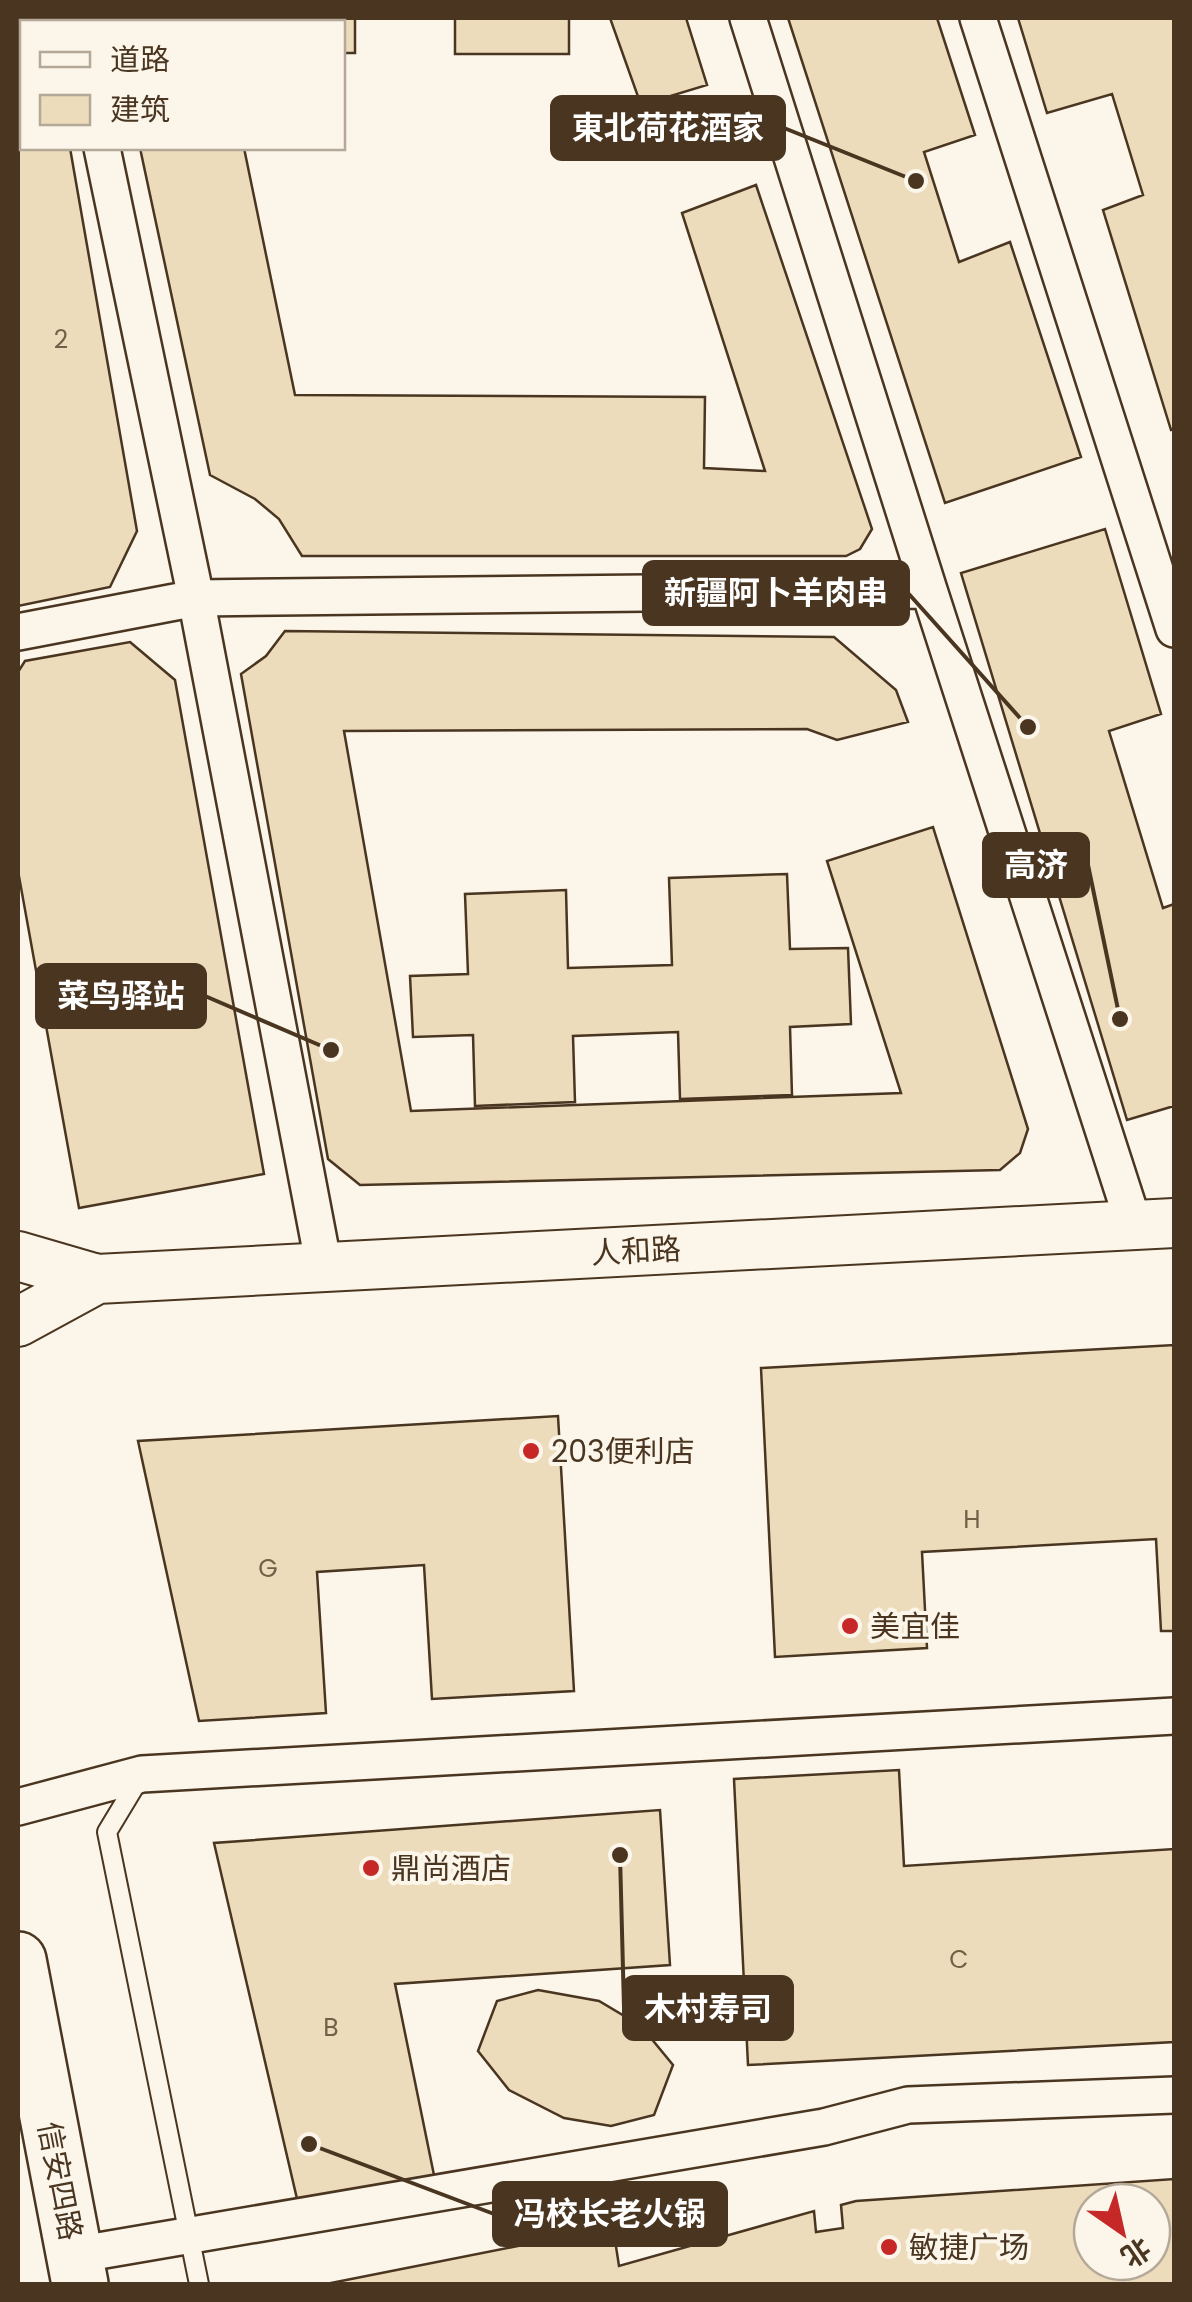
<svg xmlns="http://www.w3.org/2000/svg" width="1192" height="2302" viewBox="0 0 1192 2302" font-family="Poppins,'Noto Sans SC',sans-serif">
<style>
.building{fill:#ecdcbc;stroke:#4a3520;stroke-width:2.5;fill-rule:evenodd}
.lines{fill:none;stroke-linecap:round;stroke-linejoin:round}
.lane-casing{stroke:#4a3520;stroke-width:22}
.street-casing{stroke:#4a3520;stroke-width:40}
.secondary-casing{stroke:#4a3520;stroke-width:52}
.primary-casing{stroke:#4a3520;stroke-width:60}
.lane{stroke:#fbf6e9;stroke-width:18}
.street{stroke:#fbf6e9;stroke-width:35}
.secondary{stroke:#fbf6e9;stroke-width:48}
.primary{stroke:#fbf6e9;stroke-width:55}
.poi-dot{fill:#c62828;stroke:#fbf6e9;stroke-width:4}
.labels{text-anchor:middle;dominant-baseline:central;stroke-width:8;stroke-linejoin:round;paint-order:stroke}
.number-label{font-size:25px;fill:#725f47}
.street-label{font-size:30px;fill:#4a3520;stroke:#fbf6e9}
.poi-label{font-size:30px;fill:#4a3520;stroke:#fbf6e9;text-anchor:start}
.leader{fill:none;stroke:#4a3520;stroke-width:4}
.callout-dot{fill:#4a3520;stroke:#fbf6e9;stroke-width:4}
.callout{fill:#4a3520;stroke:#4a3520;stroke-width:4}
.callout-label{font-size:32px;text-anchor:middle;font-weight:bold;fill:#fff}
</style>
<rect width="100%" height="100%" fill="#fbf6e9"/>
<!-- building -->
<path class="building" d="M 18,18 L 48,18 L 49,22 L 22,22 L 22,148 L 70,148 L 137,531 L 110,587 L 18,606 Z
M 113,18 L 217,18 L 218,22 L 114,22 Z
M 250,18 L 355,18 L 355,53 L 342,53 L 342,22 L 250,22 Z
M 455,18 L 569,18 L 569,54 L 455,54 Z
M 610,18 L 686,18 L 707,85 L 641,105 Z
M 788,18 L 937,18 L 975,135 L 924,152 L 959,262 L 1010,242 L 1081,457 L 945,503 Z
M 1018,18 L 1174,18 L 1174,429 L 1171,430 L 1103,210 L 1143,195 L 1112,94 L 1047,113 Z
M 140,148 L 244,148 L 295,395 L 705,397 L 704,468 L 765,471 L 682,213 L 756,185 L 872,529 L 860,549 L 846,556 L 302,556 L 279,519 L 255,499 L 210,475 Z
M 1105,529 L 1161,714 L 1109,731 L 1163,908 L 1174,904 L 1174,1106 L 1127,1120 L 961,573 Z
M 285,631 L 834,637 L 896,690 L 908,722 L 837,740 L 807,729 L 344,731 L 411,1111 L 901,1093 L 827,861 L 933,827 L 1028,1129 L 1020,1153 L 1000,1170 L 360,1185 L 328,1159 L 241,674 L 266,656 Z
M 130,642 L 175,680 L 264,1174 L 79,1208 L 18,871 L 18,672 L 25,661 Z
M 787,874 L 790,949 L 848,948 L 851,1024 L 790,1027 L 792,1095 L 680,1099 L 678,1032 L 573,1036 L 575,1102 L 475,1106 L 473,1035 L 413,1037 L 410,976 L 468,974 L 465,894 L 566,890 L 568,968 L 672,965 L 669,878 Z
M 1174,1345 L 1174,1631 L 1161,1631 L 1156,1539 L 922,1552 L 927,1648 L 775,1657 L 761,1368 Z
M 558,1416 L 574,1691 L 432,1699 L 424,1565 L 317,1572 L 326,1713 L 199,1721 L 138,1441 Z
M 899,1770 L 904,1866 L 1174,1849 L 1174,2042 L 748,2065 L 734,1779 Z
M 660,1810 L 670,1965 L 395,1984 L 435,2180 L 298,2203 L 214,1843 Z
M 538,1990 L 599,2001 L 641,2026 L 673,2065 L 654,2115 L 611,2126 L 564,2118 L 509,2090 L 478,2051 L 497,2001 Z
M 1174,2179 L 1174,2284 L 326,2284 L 613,2227 L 619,2266 L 814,2211 L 816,2232 L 843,2228 L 841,2205 L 856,2201 ZM 1092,2202 L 1152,2202 L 1152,2262 L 1092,2262 Z"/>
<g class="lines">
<defs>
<path id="lane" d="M 139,1779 L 107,1832 L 199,2284"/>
<path id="street" d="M 76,18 L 77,22
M 748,18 L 929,590 L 1134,1225
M 978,18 L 1174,629
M 102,148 L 196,598 L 324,1267
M 18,632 L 196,598 L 929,590
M 18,1807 L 142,1774 L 1174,1716
M 75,2255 L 824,2127 L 908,2105 L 1174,2095"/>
<path id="secondary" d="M 18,1256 L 97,1279 L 1174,1223
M 18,1322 L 97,1279"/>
<path id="primary" d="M 18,1960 L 80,2284"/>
</defs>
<!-- lane casing -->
<use href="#lane" class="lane-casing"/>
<!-- street casing -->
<use href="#street" class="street-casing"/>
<!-- secondary casing -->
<use href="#secondary" class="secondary-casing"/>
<!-- primary casing -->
<use href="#primary" class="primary-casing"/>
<!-- lane -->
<use href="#lane" class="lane"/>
<!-- street -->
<use href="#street" class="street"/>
<!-- secondary -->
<use href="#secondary" class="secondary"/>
<!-- primary -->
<use href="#primary" class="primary"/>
</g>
<!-- markers -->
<g class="poi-dot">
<circle cx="531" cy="1451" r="10"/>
<circle cx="850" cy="1626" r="10"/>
<circle cx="371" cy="1868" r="10"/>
<circle cx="889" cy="2247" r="10"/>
</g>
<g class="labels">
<!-- number labels -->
<g class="number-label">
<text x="61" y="339">2</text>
<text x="972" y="1519">H</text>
<text x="268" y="1568">G</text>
<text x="959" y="1959">C</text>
<text x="331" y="2027">B</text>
</g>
<!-- street labels -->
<g class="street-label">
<text transform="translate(636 1251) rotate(-3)">人和路</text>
<text transform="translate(60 2181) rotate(79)">信安四路</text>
</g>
<!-- poi labels -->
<g class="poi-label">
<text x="551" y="1451">203便利店</text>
<text x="870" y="1626">美宜佳</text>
<text x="391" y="1868">鼎尚酒店</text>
<text x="909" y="2247">敏捷广场</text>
</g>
</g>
<!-- callouts -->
<path class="leader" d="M916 181L784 128M1028 727L908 593M1120 1019L1088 865M331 1050L205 996M620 1855L624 2008M309 2144L494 2214"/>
<g class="callout-dot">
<circle cx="916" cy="181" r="10"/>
<circle cx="1028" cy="727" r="10"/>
<circle cx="1120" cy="1019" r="10"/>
<circle cx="331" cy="1050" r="10"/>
<circle cx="620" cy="1855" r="10"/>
<circle cx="309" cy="2144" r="10"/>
</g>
<g class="callout">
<rect x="552" y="97" width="232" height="62" rx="10"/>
<rect x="644" y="562" width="264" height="62" rx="10"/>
<rect x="984" y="834" width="104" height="62" rx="10"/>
<rect x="37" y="965" width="168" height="62" rx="10"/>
<rect x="624" y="1977" width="168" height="62" rx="10"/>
<rect x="494" y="2183" width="232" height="62" rx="10"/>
</g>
<g class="callout-label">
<text x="668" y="139">東北荷花酒家</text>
<text x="776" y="604">新疆阿卜羊肉串</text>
<text x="1036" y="876">高济</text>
<text x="121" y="1007">菜鸟驿站</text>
<text x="708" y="2020">木村寿司</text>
<text x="610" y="2225">冯校长老火锅</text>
</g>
<!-- border -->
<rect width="1192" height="2302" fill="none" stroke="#4a3520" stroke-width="40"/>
<!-- legend -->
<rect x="20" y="20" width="325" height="130" fill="#fbf6e9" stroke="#b4a999" stroke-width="2.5"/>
<rect x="40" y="52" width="50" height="15" fill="#fbf6e9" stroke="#b4a999" stroke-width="2.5"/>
<text x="110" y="70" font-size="30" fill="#4a3520">道路</text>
<rect x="40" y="95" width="50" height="30" fill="#ecdcbc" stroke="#b4a999" stroke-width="2.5"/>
<text x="110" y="120" font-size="30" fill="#4a3520">建筑</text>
<!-- north arrow -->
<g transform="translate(1122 2232) rotate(146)"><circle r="48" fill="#fbf6e9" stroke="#b4a999" stroke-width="2.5"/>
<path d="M0-8L18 38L0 25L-18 38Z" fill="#c62828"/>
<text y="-15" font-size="28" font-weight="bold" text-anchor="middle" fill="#4a3520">北</text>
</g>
</svg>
